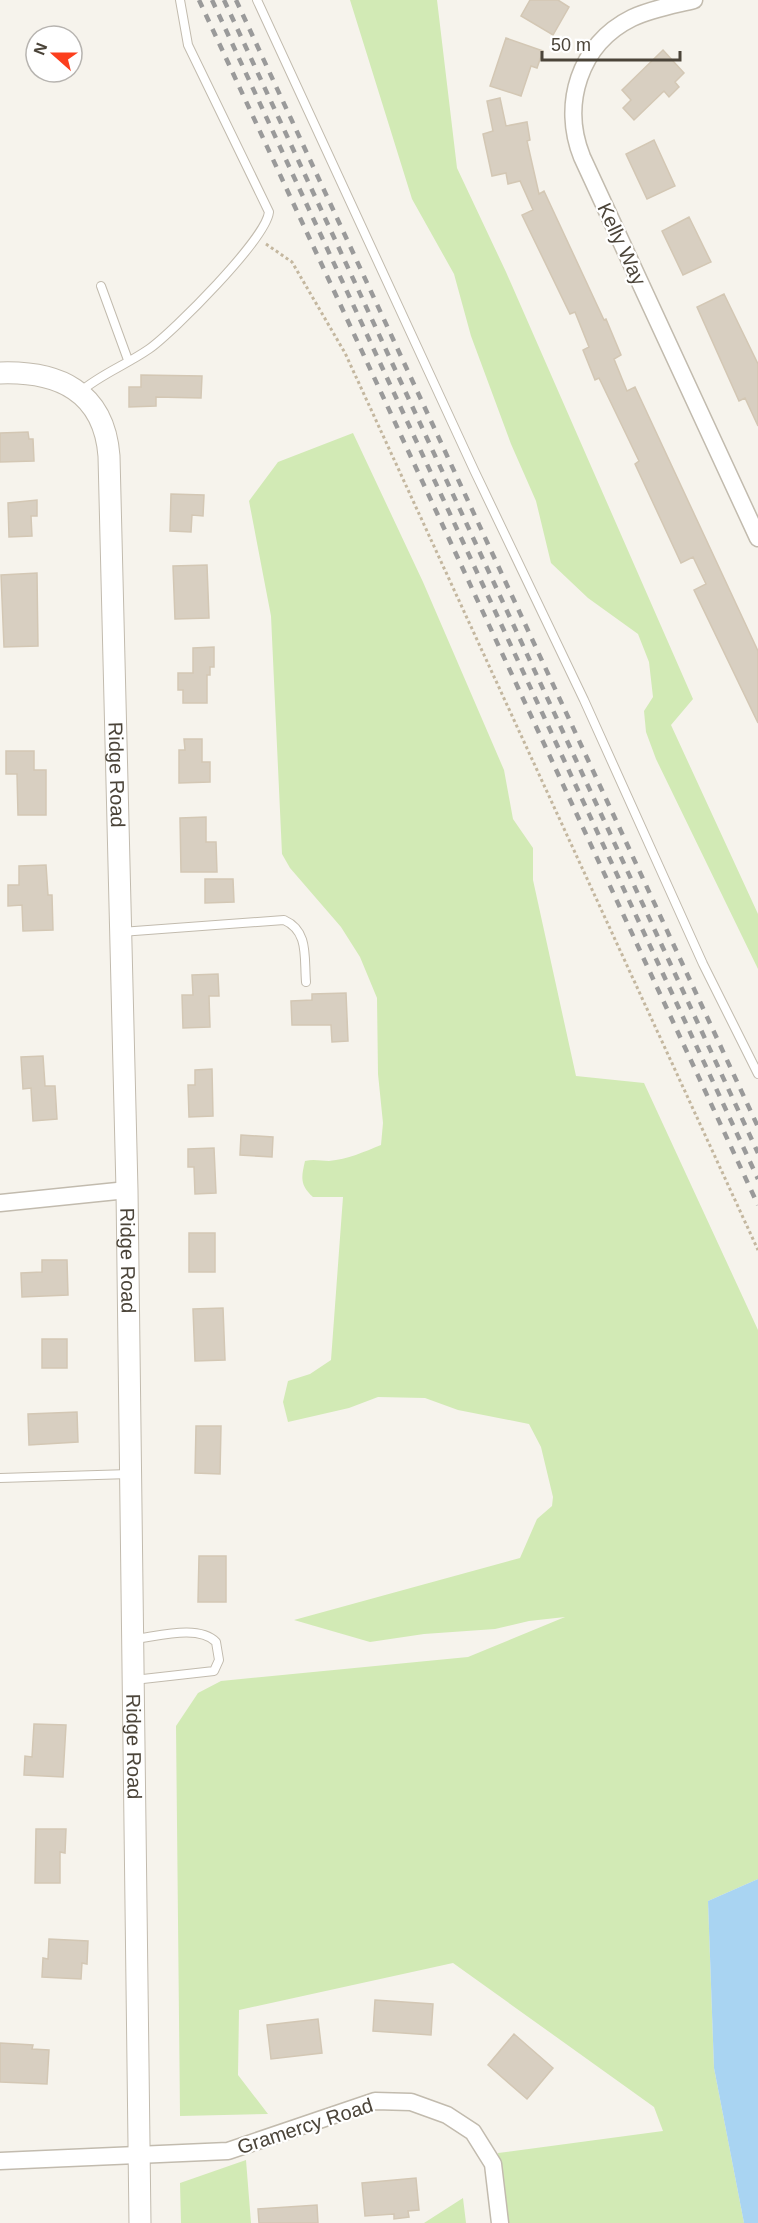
<svg xmlns="http://www.w3.org/2000/svg" width="758" height="2223" viewBox="0 0 758 2223" font-family="Helvetica,sans-serif">
<style>
.green{fill:#d2eab5}
.water{fill:#a9d4f2}
.building{fill:#d8cfc1;stroke:#d3c7b4;stroke-width:1.5}
.lines{fill:none;stroke-linecap:round;stroke-linejoin:round}
.service-casing{stroke:#c2bbae;stroke-width:10}
.minor-casing{stroke:#c2bbae;stroke-width:19}
.tertiary-casing{stroke:#c2bbae;stroke-width:23}
.path{stroke:#c4b79f;stroke-width:3;stroke-dasharray:3 3;stroke-linecap:butt}
.service{stroke:#fff;stroke-width:8}
.minor{stroke:#fff;stroke-width:16}
.tertiary{stroke:#fff;stroke-width:21}
.rail{stroke:#9a9a9a;stroke-width:4.5;stroke-dasharray:8 8;stroke-linecap:butt}
.labels{text-anchor:middle;dominant-baseline:central;stroke-width:4.5;stroke-linejoin:round;paint-order:stroke}
.street-label{font-size:20px;fill:#4b4439;stroke:#fff}
</style>
<rect width="100%" height="100%" fill="#f6f3ec"/>
<!-- green -->
<path class="green" d="M 350,0 L 437,0 L 457,168 L 506,272 L 693,699 L 671,725 L 758,914 L 758,969 L 656,759 L 646,732 L 644,711 L 653,697 L 649,662 L 638,634 L 588,598 L 551,563 L 536,501 L 511,444 L 471,336 L 454,274 L 412,199 Z
M 353,433 L 423,582 L 504,770 L 513,819 L 533,848 L 533,880 L 576,1076 L 644,1083 L 758,1330 L 758,1879 L 708,1901 L 714,2068 L 744,2223 L 504,2223 L 498,2153 L 663,2131 L 654,2107 L 453,1963 L 239,2010 L 238,2075 L 268,2114 L 180,2116 L 176,1726 L 198,1693 L 221,1681 L 468,1657 L 565,1617 L 529,1621 L 495,1629 L 424,1634 L 370,1642 L 294,1620 L 520,1558 L 537,1519 L 552,1506 L 553,1497 L 541,1447 L 529,1424 L 458,1410 L 425,1398 L 378,1397 L 349,1408 L 288,1422 L 283,1402 L 288,1381 L 310,1374 L 331,1360 L 343,1197 L 313,1197 C 300,1185 301,1178 305,1161 C 314,1159 321,1161 329,1161 C 348,1159 364,1152 381,1145 L 383,1123 L 378,1074 L 377,998 L 360,957 L 341,927 L 290,868 L 282,854 L 271,616 L 249,501 L 278,462 Z
M 246,2160 L 251,2223 L 181,2223 L 180,2183 Z
M 463,2198 L 466,2223 L 424,2223 Z"/>
<!-- water -->
<path class="water" d="M 758,1879 L 758,2223 L 744,2223 L 714,2068 L 708,1901 Z"/>
<!-- building -->
<path class="building" d="M 530,0 L 558,0 L 569,7 L 553,35 L 521,16 Z
M 506,38 L 543,51 L 537,68 L 531,66 L 521,96 L 490,86 Z
M 663,50 L 684,73 L 675,82 L 679,87 L 669,97 L 664,91 L 634,120 L 623,108 L 631,100 L 622,90 Z
M 500,98 L 506,126 L 527,122 L 530,140 L 527,141 L 539,194 L 544,191 L 604,320 L 606,319 L 621,355 L 614,359 L 627,391 L 635,387 L 758,651 L 758,723 L 694,590 L 706,584 L 693,557 L 681,563 L 635,464 L 639,461 L 599,378 L 595,380 L 583,350 L 589,347 L 575,312 L 570,314 L 522,215 L 533,210 L 520,181 L 508,184 L 506,173 L 492,176 L 483,134 L 493,131 L 487,101 Z
M 654,140 L 675,186 L 647,199 L 626,154 Z
M 689,217 L 711,262 L 683,275 L 662,231 Z
M 724,294 L 758,364 L 758,426 L 745,398 L 739,401 L 697,307 Z
M 141,375 L 202,376 L 201,398 L 156,397 L 156,406 L 129,407 L 129,387 L 141,387 Z
M 28,432 L 29,439 L 33,439 L 34,461 L 0,462 L 0,433 Z
M 171,494 L 204,495 L 203,516 L 192,515 L 191,532 L 170,531 Z
M 37,500 L 37,516 L 31,516 L 32,536 L 9,537 L 8,503 Z
M 207,565 L 209,618 L 175,619 L 173,566 Z
M 37,573 L 38,646 L 4,647 L 1,575 Z
M 214,647 L 214,667 L 210,667 L 210,675 L 207,675 L 207,703 L 183,703 L 183,690 L 178,690 L 178,673 L 193,673 L 193,648 Z
M 184,739 L 202,739 L 202,762 L 210,762 L 210,782 L 179,783 L 179,750 L 185,750 Z
M 6,751 L 34,751 L 34,770 L 46,770 L 46,815 L 18,815 L 17,774 L 6,774 Z
M 206,817 L 206,842 L 216,842 L 217,872 L 181,872 L 180,818 Z
M 46,865 L 48,895 L 52,895 L 53,930 L 23,931 L 22,905 L 8,906 L 8,885 L 19,885 L 19,866 Z
M 205,879 L 233,879 L 234,902 L 205,903 Z
M 218,974 L 219,996 L 209,996 L 210,1027 L 183,1028 L 182,995 L 193,995 L 192,975 Z
M 346,993 L 348,1041 L 332,1042 L 331,1025 L 292,1025 L 291,1001 L 312,1000 L 312,994 Z
M 43,1056 L 45,1086 L 55,1086 L 57,1119 L 33,1121 L 31,1088 L 23,1089 L 21,1057 Z
M 212,1069 L 213,1116 L 189,1117 L 188,1085 L 195,1085 L 195,1070 Z
M 241,1135 L 273,1137 L 272,1157 L 240,1155 Z
M 214,1148 L 216,1193 L 195,1194 L 194,1167 L 188,1167 L 188,1149 Z
M 189,1233 L 215,1233 L 215,1272 L 189,1272 Z
M 42,1260 L 67,1260 L 68,1295 L 22,1297 L 21,1273 L 42,1272 Z
M 223,1308 L 225,1360 L 195,1361 L 193,1309 Z
M 42,1339 L 67,1339 L 67,1368 L 42,1368 Z
M 77,1412 L 78,1442 L 29,1445 L 28,1414 Z
M 196,1426 L 221,1426 L 220,1474 L 195,1473 Z
M 199,1556 L 226,1556 L 226,1602 L 198,1602 Z
M 34,1724 L 66,1725 L 63,1777 L 24,1775 L 25,1756 L 32,1757 Z
M 36,1829 L 66,1829 L 65,1853 L 60,1852 L 60,1883 L 35,1883 Z
M 49,1939 L 88,1941 L 87,1964 L 82,1963 L 81,1979 L 42,1977 L 43,1958 L 48,1959 Z
M 375,2000 L 433,2004 L 431,2035 L 373,2031 Z
M 318,2019 L 322,2053 L 271,2059 L 267,2025 Z
M 514,2034 L 553,2068 L 527,2099 L 488,2065 Z
M 0,2043 L 33,2045 L 32,2049 L 49,2050 L 47,2084 L 0,2082 Z
M 416,2178 L 419,2210 L 408,2211 L 409,2217 L 394,2219 L 394,2214 L 365,2216 L 362,2183 Z
M 317,2205 L 318,2223 L 259,2223 L 258,2209 Z"/>
<g class="lines">
<defs>
<path id="service" d="M 257,0 L 474,470 L 584,700 L 703,964 L 758,1074
M 101,286 L 128,360
M 80,392 C 101,374 126,365 149,349 C 174,331 266,239 269,212 L 188,45 L 180,0
M 121,932 L 284,920 C 309,931 304,957 306,982
M 0,1478 L 130,1474
M 133,1639 C 156,1637 198,1624 216,1642 L 219,1660 L 214,1671 L 134,1680"/>
<path id="minor" d="M 694,0 C 674,5 651,9 632,18 C 579,44 561,105 582,157 L 758,538
M 0,1203 L 127,1190
M 0,2161 L 228,2151 L 375,2101 L 411,2102 L 447,2115 L 473,2132 L 493,2164 L 500,2223"/>
<g id="tertiary">
<path id="s1" d="M 0,373 C 58,371 104,391 109,456 L 127,1190 L 140,2223"/>
</g>
</defs>
<!-- service casing -->
<use href="#service" class="service-casing"/>
<!-- minor casing -->
<use href="#minor" class="minor-casing"/>
<!-- tertiary casing -->
<use href="#tertiary" class="tertiary-casing"/>
<!-- path -->
<path class="path" d="M 266,244 L 292,262 L 345,353 L 758,1250"/>
<!-- service -->
<use href="#service" class="service"/>
<!-- minor -->
<use href="#minor" class="minor"/>
<!-- tertiary -->
<use href="#tertiary" class="tertiary"/>
<!-- rail -->
<path class="rail" d="M 199,0 L 758,1205
M 212,0 L 758,1179
M 224,0 L 758,1153
M 236,0 L 758,1127"/>
</g>
<g class="labels">
<!-- street labels -->
<g class="street-label">
<text transform="translate(622 244) rotate(65)">Kelly Way</text>
<text stroke="none"><textPath href="#s1" startOffset="474">Ridge Road</textPath></text>
<text stroke="none"><textPath href="#s1" startOffset="960">Ridge Road</textPath></text>
<text stroke="none"><textPath href="#s1" startOffset="1446">Ridge Road</textPath></text>
<text transform="translate(305 2126) rotate(-18)">Gramercy Road</text>
</g>
</g>
<!-- north arrow -->
<g transform="translate(54 54) rotate(291)"><circle r="28" fill="#ffffff" stroke="#b7b4b0" stroke-width="1.5"/>
<path d="M0-4.5L10 22L0 15L-10 22Z" fill="#fc3f1d"/>
<text y="-9" font-size="16" font-weight="bold" text-anchor="middle" fill="#4b4439">N</text>
</g>
<!-- scale -->
<path d="M542 51v9h138v-9" fill="none" stroke="#4b4439" stroke-width="3"/>
<text x="551" y="51" font-size="18" fill="#4b4439" stroke="#ffffff" stroke-width="4.5" paint-order="stroke">50 m</text>
</svg>
